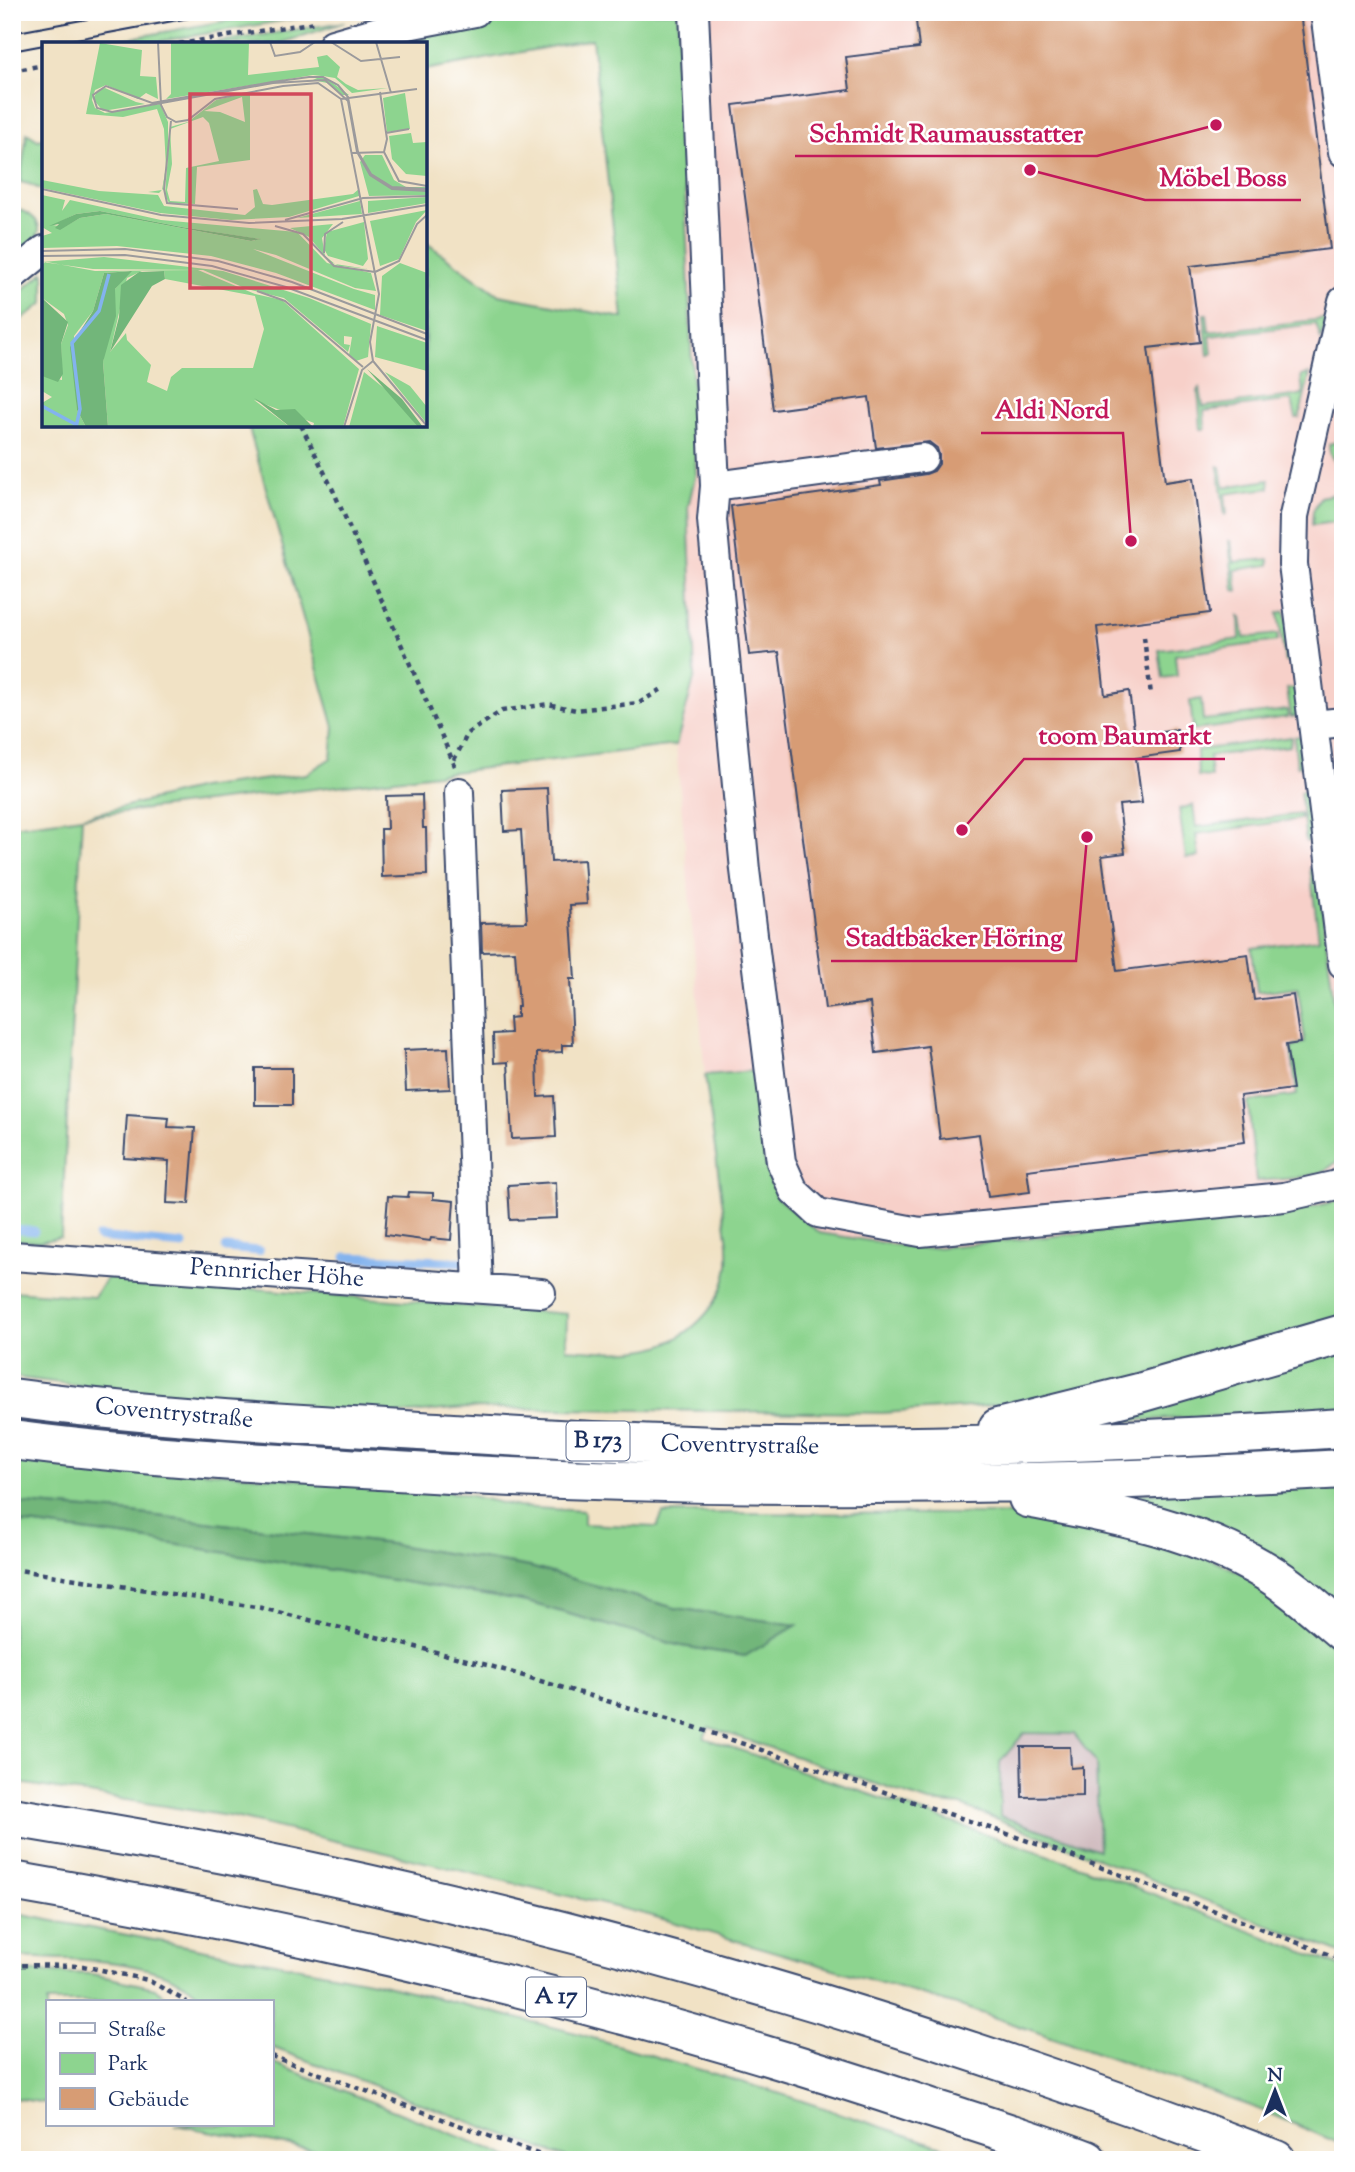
<svg xmlns="http://www.w3.org/2000/svg" width="1355" height="2172" viewBox="0 0 1355 2172" font-family="'Sorts Mill Goudy',serif">
<style>
.built{fill:#f7d0c9}
.industrial{fill:#d2bec1}
.green{fill:#8dd48f;stroke:#548276;stroke-width:2;fill-rule:evenodd}
.forest{fill:#72b67a;stroke:#46726c;stroke-width:2}
.lines{fill:none;stroke-linecap:round;stroke-linejoin:round}
.stream{stroke:#83b3ee;stroke-width:9}
.building{fill:#d79c74}
.minor-casing{stroke:#3b4a6d;stroke-width:32}
.highway-casing{stroke:#3b4a6d;stroke-width:42}
.path{stroke:#3b4a6d;stroke-width:4.5;stroke-dasharray:5 5;stroke-linecap:butt}
.minor{stroke:#fff;stroke-width:28}
.highway{stroke:#fff;stroke-width:38}
.tram{stroke:#1b2f5e;stroke-width:2}
.labels{text-anchor:middle;dominant-baseline:central;stroke-width:5;stroke-linejoin:round;paint-order:stroke}
.shield{fill:#fff;stroke:#5f6d8e;stroke-width:2}
.shield-label{font-size:23px;font-weight:bold;fill:#1b2f5e}
.street-label{font-size:24px;fill:#1b2f5e;stroke:#fff}
.inset-river{fill:none;stroke:#83b3ee;stroke-width:3.5}
.inset-road{fill:none;stroke:#9b9a9c;stroke-width:2}
.view{fill:#d1495b;fill-opacity:0.15;stroke:#d1495b;stroke-width:3.5}
.inset-edge{fill:none;stroke:#1b2f5e;stroke-width:3.5}
.leader{fill:none;stroke:#c2185b;stroke-width:2.5}
.callout-dot{fill:#c2185b;stroke:#fff;stroke-width:2.5}
.callout-label{font-size:26px;text-anchor:middle;font-weight:bold;fill:#c2185b;stroke:#fff;stroke-width:5;stroke-linejoin:round;paint-order:stroke}
</style>
<rect width="100%" height="100%" fill="#fff"/>
<filter id="ink" filterUnits="userSpaceOnUse"><feTurbulence type="fractalNoise" baseFrequency=".0143" numOctaves="2"/><feDisplacementMap in="SourceGraphic" scale="14" xChannelSelector="R" yChannelSelector="G"/><feConvolveMatrix kernelMatrix="1 2 1 2 8 2 1 2 1" color-interpolation-filters="sRGB"/></filter>
<filter id="wash" filterUnits="userSpaceOnUse"><feTurbulence type="fractalNoise" baseFrequency=".00686" numOctaves="4" result="noise"/><feDisplacementMap in="SourceGraphic" scale="28" xChannelSelector="R" yChannelSelector="G"/><feGaussianBlur stdDeviation="1.57" result="paint"/><feColorMatrix in="noise" values="0 0 0 0 0 0 0 0 0 0 0 0 0 0 0 0 0 1.4 0 .05"/><feComposite in="paint" operator="in"/></filter>
<g filter="url(#wash)">
<rect width="100%" height="100%" fill="#f1e2c5"/>
<!-- built -->
<path class="built" d="M 678,12 L 1343,12 L 1343,1199 L 1294,1212 L 922,1249 L 820,1233 L 776,1197 L 765,1165 L 754,1071 L 705,1075 L 676,745 L 695,676 L 688,507 L 696,473 Z"/>
<!-- industrial -->
<path class="industrial" d="M 1024,1733 L 1074,1734 L 1096,1763 L 1099,1850 L 999,1816 L 1000,1761 Z"/>
<!-- green -->
<path class="green" d="M 274,12 L 334,12 L 144,44 L 98,44 Z
M 545,12 L 678,12 L 696,473 L 688,507 L 695,676 L 676,745 L 82,817 L 61,1237 L 40,1242 L 12,1240 L 12,826 L 82,817 L 200,788 L 306,774 L 331,758 L 334,727 L 248,425 L 425,425 L 425,242 L 499,295 L 623,318 L 592,39 L 425,70 L 425,44 L 382,44 L 402,38 Z
M 345,22 L 278,44 L 204,44 Z
M 27,133 L 38,140 L 44,139 L 44,191 L 29,184 L 20,182 Z
M 12,209 C 29,209 50,226 32,242 C 27,247 19,251 12,255 Z
M 44,272 L 44,303 L 12,326 L 12,299 Z
M 1326,298 L 1332,298 L 1321,340 L 1316,324 L 1210,336 L 1212,354 L 1208,355 L 1204,314 L 1207,314 L 1209,332 L 1325,319 Z
M 1310,374 L 1299,418 L 1296,418 L 1292,400 L 1204,411 L 1205,429 L 1201,429 L 1198,389 L 1200,388 L 1203,407 L 1293,396 L 1303,394 L 1301,376 Z
M 1343,440 L 1343,467 C 1332,463 1329,454 1329,444 Z
M 1218,466 L 1221,467 L 1224,487 L 1269,480 L 1270,488 L 1225,494 L 1227,514 L 1225,515 Z
M 1341,493 L 1343,521 L 1312,525 L 1313,511 L 1320,497 Z
M 1229,541 L 1231,542 L 1234,562 L 1269,559 L 1269,565 L 1235,570 L 1238,591 L 1234,590 Z
M 1285,611 L 1292,661 L 1285,662 L 1278,613 Z
M 1239,616 L 1241,618 L 1244,638 L 1277,634 L 1278,641 L 1175,655 L 1177,676 L 1163,678 L 1159,650 L 1240,639 Z
M 1296,688 L 1298,716 L 1291,717 L 1287,689 Z
M 1201,699 L 1203,720 L 1287,710 L 1288,717 L 1196,730 L 1193,728 L 1190,701 Z
M 1301,736 L 1304,765 L 1297,766 L 1294,737 Z
M 1291,737 L 1290,746 L 1209,756 L 1211,777 L 1198,776 L 1197,750 Z
M 1307,791 L 1314,841 L 1306,842 L 1300,792 Z
M 1193,805 L 1196,827 L 1300,814 L 1301,819 L 1196,834 L 1199,857 L 1186,858 L 1179,809 Z
M 1317,867 L 1343,1075 L 1343,1153 C 1327,1182 1285,1178 1256,1181 L 1248,1102 L 1297,1095 L 1291,1048 L 1305,1042 L 1298,987 L 1257,992 L 1252,948 L 1319,939 L 1310,868 Z
M 754,1071 L 765,1165 L 776,1197 L 820,1233 L 922,1249 L 1294,1212 L 1343,1199 L 1343,1321 L 1113,1385 L 985,1406 L 882,1413 L 466,1408 L 388,1415 L 249,1406 L 12,1377 L 12,1291 L 94,1297 L 107,1277 L 567,1314 L 566,1349 C 594,1351 624,1354 652,1348 C 687,1340 721,1307 727,1271 C 729,1263 728,1253 728,1244 L 705,1075 Z
M 1343,1345 L 1343,1410 L 1044,1425 Z
M 12,1455 L 459,1493 L 518,1507 L 584,1511 L 584,1524 L 657,1527 L 663,1513 L 990,1514 L 1070,1517 L 1152,1535 L 1262,1581 L 1343,1646 L 1343,1954 L 961,1805 L 929,1802 L 709,1727 L 704,1738 L 1080,1866 L 1343,1967 L 1343,2145 L 1254,2107 L 967,2008 L 649,1915 L 234,1817 L 12,1782 L 12,1522 L 130,1537 L 527,1602 L 681,1646 L 745,1656 L 796,1625 L 675,1608 L 530,1567 L 390,1544 L 124,1512 L 12,1503 ZM 1024,1733 L 1074,1734 L 1096,1763 L 1099,1850 L 1000,1816 L 1000,1762 Z
M 1343,1479 L 1343,1616 L 1122,1504 L 1123,1495 Z
M 12,1913 L 374,1982 L 576,2033 L 775,2092 L 982,2160 L 572,2160 L 271,2047 L 271,2002 L 206,2002 C 199,1996 193,1989 185,1984 C 134,1956 69,1960 12,1957 Z
M 12,1971 L 92,1974 L 155,1988 L 174,2002 L 47,2002 L 47,2103 L 12,2098 Z
M 271,2062 L 518,2160 L 368,2160 L 175,2125 L 271,2125 Z"/>
<!-- forest -->
<path class="forest" d="M 12,1503 L 124,1512 L 390,1544 L 530,1567 L 675,1608 L 797,1625 L 745,1656 L 681,1646 L 527,1602 L 130,1537 L 12,1522 Z"/>
<g class="lines">
<!-- stream -->
<path class="stream" d="M 12,1229 L 34,1231
M 98,1237 L 183,1245
M 226,1248 L 259,1251
M 346,1257 L 467,1262"/>
</g>
<g id="blocks">
<!-- building -->
<path class="building" d="M 915,12 L 1300,12 L 1330,249 L 1190,266 L 1200,342 L 1148,348 L 1165,482 L 1193,478 L 1210,613 L 1097,627 L 1105,695 L 1129,691 L 1135,736 L 1177,730 L 1180,752 L 1136,758 L 1142,803 L 1119,805 L 1125,853 L 1102,856 L 1117,971 L 1248,954 L 1254,1000 L 1293,995 L 1300,1043 L 1286,1045 L 1293,1089 L 1240,1096 L 1245,1142 L 1027,1170 L 1030,1192 L 988,1197 L 979,1134 L 940,1139 L 928,1046 L 876,1053 L 870,1003 L 825,1009 L 779,652 L 749,655 L 731,506 L 881,485 L 880,481 L 926,474 L 934,471 L 939,464 L 939,455 L 937,448 L 929,442 L 876,448 L 869,397 L 773,410 L 733,105 L 850,90 L 846,57 L 919,48 Z
M 547,788 L 551,862 L 584,860 L 587,904 L 570,905 L 575,979 L 570,979 L 573,1045 L 562,1045 L 562,1052 L 537,1053 L 538,1097 L 554,1096 L 556,1137 L 512,1139 L 508,1062 L 494,1063 L 493,1034 L 510,1033 L 509,1018 L 517,1017 L 517,1007 L 519,1007 L 515,951 L 482,952 L 481,923 L 527,922 L 521,830 L 504,831 L 502,790 Z
M 422,795 L 423,828 L 426,828 L 427,875 L 382,877 L 381,829 L 387,829 L 386,796 Z
M 448,1048 L 450,1089 L 406,1091 L 404,1050 Z
M 255,1068 L 292,1068 L 292,1105 L 255,1105 Z
M 127,1115 L 169,1118 L 168,1127 L 195,1128 L 189,1204 L 167,1203 L 169,1161 L 124,1158 Z
M 556,1182 L 557,1218 L 510,1220 L 508,1185 Z
M 409,1192 L 433,1193 L 433,1199 L 454,1201 L 451,1240 L 431,1238 L 430,1241 L 385,1235 L 388,1196 L 408,1197 Z
M 1021,1747 L 1070,1747 L 1071,1768 L 1083,1767 L 1083,1796 L 1022,1797 Z"/>
</g>
</g>
<g filter="url(#ink)">
<use href="#blocks" fill-opacity="0" stroke="#3b4a6d" stroke-width="2"/>
<g class="lines">
<defs>
<path id="minor" d="M 694,12 L 715,486 L 923,458
M 1325,12 L 1343,152
M 333,44 L 382,30 L 475,12
M 12,276 L 44,250
M 1343,301 L 1294,516 L 1293,564 L 1330,859 L 1343,857
M 715,486 L 712,520 L 745,870 L 781,1162 L 794,1191 L 818,1213 L 920,1232 L 1284,1197 L 1337,1185 L 1343,1181
M 1314,725 L 1343,722
M 459,792 L 478,1288
M 1330,859 L 1343,964
M 12,1256 L 541,1293"/>
<path id="highway" d="M 12,1398 C 147,1416 284,1423 419,1431 C 560,1439 700,1449 841,1447 C 1008,1446 1176,1439 1343,1428
M 998,1428 L 1139,1393 L 1343,1334
M 12,1440 C 134,1456 257,1463 379,1470 C 700,1490 1022,1488 1343,1469
M 1028,1498 C 1112,1514 1192,1527 1267,1572 C 1294,1588 1319,1612 1343,1632
M 12,1817 C 114,1834 216,1851 317,1873 C 644,1943 965,2041 1276,2160
M 12,1881 C 320,1934 626,2006 922,2105 C 977,2123 1033,2140 1087,2160"/>
</defs>
<!-- minor casing -->
<use href="#minor" class="minor-casing"/>
<!-- highway casing -->
<use href="#highway" class="highway-casing"/>
<!-- path -->
<path class="path" d="M 179,44 L 316,22
M 12,71 L 44,65
M 12,82 L 20,124 L 12,177
M 425,188 L 427,188
M 301,425 L 333,490 L 455,766
M 1144,637 L 1151,695
M 454,760 L 468,733 L 502,711 L 548,704 L 576,710 L 639,703 L 662,689
M 12,1569 L 262,1608 L 487,1665 L 694,1727 L 1066,1854 L 1343,1960
M 12,1965 L 83,1966 L 148,1980 L 187,2002
M 271,2056 L 554,2160"/>
<!-- minor -->
<use href="#minor" class="minor"/>
<!-- highway -->
<use href="#highway" class="highway"/>
<!-- tram -->
<path class="tram" d="M 12,33 L 125,12
M 50,44 L 221,12
M 12,51 L 44,45"/>
</g>
</g>
<g class="labels">
<!-- shield labels -->
<g class="shield">
<rect x="566.5" y="1421.5" width="63" height="39" rx="5"/>
<rect x="526" y="1977.5" width="60" height="39" rx="5"/>
</g>
<g class="shield-label">
<text x="598" y="1441">B 173</text>
<text x="556" y="1997">A 17</text>
</g>
<!-- street labels -->
<g class="street-label">
<text transform="translate(277 1274) rotate(4)">Pennricher Höhe</text>
<text transform="translate(174 1414) rotate(5)">Coventrystraße</text>
<text transform="translate(740 1446) rotate(1)">Coventrystraße</text>
</g>
</g>
<!-- overview -->
<g transform="translate(42 42)">
<rect width="385" height="385" fill="#f1e2c5"/>
<path d="M 129,0 L 207,0 L 206,33 L 277,25 L 275,15 L 285,13 L 298,25 L 295,35 L 304,42 L 316,48 L 346,46 L 310,51 L 293,36 L 281,34 L 307,53 L 300,53 L 285,41 L 271,38 L 279,34 L 271,33 L 124,57 L 129,52 ZM 58,1 L 100,8 L 98,34 L 114,35 L 116,57 L 104,51 L 96,57 L 64,43 L 53,48 L 50,58 L 53,66 L 63,71 L 118,62 L 126,80 L 126,111 L 121,147 L 117,151 L 106,150 L 120,148 L 124,125 L 122,87 L 115,67 L 81,75 L 44,72 ZM 63,46 L 94,60 L 103,62 L 61,69 L 51,57 L 56,48 ZM 208,50 L 208,118 L 155,125 L 153,162 L 127,161 L 123,153 L 128,85 L 146,80 L 174,58 ZM 200,55 L 203,80 L 178,70 L 162,69 ZM 161,75 L 167,81 L 177,119 L 144,126 L 143,160 L 128,159 L 125,148 L 130,122 L 128,87 ZM 363,51 L 368,87 L 345,90 L 341,56 ZM 369,91 L 371,101 L 385,100 L 385,134 L 364,132 L 350,117 L 347,94 ZM 323,113 L 340,113 L 352,138 L 364,145 L 385,145 L 385,153 L 327,154 L 318,120 ZM 0,138 L 57,149 L 116,153 L 122,164 L 203,173 L 213,165 L 211,148 L 215,147 L 221,162 L 230,163 L 311,152 L 317,147 L 317,154 L 247,175 L 189,178 L 118,171 L 0,146 ZM 0,153 L 23,158 L 20,169 L 28,158 L 119,178 L 255,190 L 285,221 L 329,231 L 334,249 L 313,246 L 234,213 L 211,207 L 312,247 L 333,253 L 333,268 L 234,231 L 169,214 L 75,204 L 0,206 L 0,194 L 10,191 L 0,185 ZM 58,169 L 140,185 L 218,197 L 209,199 L 64,172 L 38,176 L 22,185 L 11,183 L 34,172 ZM 385,155 L 385,161 L 326,171 L 326,159 ZM 318,159 L 320,172 L 255,176 ZM 385,168 L 374,180 L 357,217 L 338,224 L 328,179 ZM 322,180 L 326,217 L 321,224 L 286,214 L 282,207 L 285,190 ZM 291,182 L 280,196 L 283,214 L 293,222 L 326,227 L 298,224 L 288,220 L 267,195 L 248,186 ZM 62,215 L 181,229 L 267,256 L 329,282 L 326,315 L 314,319 L 307,313 L 310,295 L 302,294 L 302,302 L 308,303 L 306,310 L 242,256 L 205,247 L 161,228 L 51,227 L 0,220 ZM 5,220 L 53,229 L 156,228 L 213,252 L 240,258 L 317,327 L 301,385 L 271,385 L 272,381 L 212,358 L 248,385 L 66,385 L 61,320 L 73,247 L 88,229 L 62,231 L 51,269 L 32,294 L 35,368 L 44,385 L 0,385 L 0,361 L 10,355 L 0,349 L 0,334 L 20,338 L 19,302 L 26,283 L 22,272 L 0,256 L 0,222 ZM 100,229 L 122,229 L 123,237 L 213,254 L 222,287 L 211,326 L 140,326 L 129,335 L 125,349 L 105,340 L 109,323 L 85,298 L 84,291 L 68,310 L 85,236 ZM 358,221 L 385,231 L 385,289 L 338,273 L 340,234 ZM 335,284 L 385,301 L 385,329 L 333,315 ZM 322,330 L 353,355 L 376,385 L 307,385 ZM 343,330 L 368,344 L 385,365 L 385,382 Z" fill="#8dd48f" fill-rule="evenodd"/>
<path d="M 58,169 L 140,185 L 219,197 L 209,199 L 64,172 L 38,176 L 18,188 L 13,186 L 17,182 L 7,184 L 34,172 ZM 90,229 L 73,247 L 74,274 L 61,320 L 66,385 L 44,385 L 35,368 L 28,305 L 51,269 L 62,231 ZM 122,229 L 123,237 L 110,244 L 68,310 L 77,275 L 79,243 L 97,230 ZM 0,256 L 26,280 L 19,302 L 21,332 L 16,340 L 0,334 ZM 325,327 L 360,357 L 381,385 L 376,385 ZM 212,356 L 234,368 L 253,367 L 271,385 L 248,385 Z" fill="#72b67a"/>
<path class="inset-river" d="M 0,364 L 33,382M 34,385 L 38,367 L 30,301 L 57,269 L 67,232"/>
<path class="inset-road" d="M 116,0 L 119,63 L 125,75 L 134,80 L 146,78 L 173,57 L 241,44 L 276,41 L 299,57 L 337,252 L 328,300 L 331,319 L 385,384M 228,0 L 233,14 L 258,10 L 273,0M 289,0 L 319,19 L 358,15M 334,0 L 349,51M 338,50 L 345,97 L 342,110M 299,57 L 375,47M 129,79 L 122,147 L 125,161 L 196,167M 344,91 L 367,87M 342,110 L 357,139 L 385,144M 310,111 L 342,110M 0,147 L 119,173 L 207,181 L 300,177 L 385,163M 385,147 L 350,145 L 329,132 L 316,110 L 306,55 L 296,43 L 281,35 L 267,35 L 230,40 L 110,61 L 64,44 L 51,53 L 55,66 L 70,70 L 231,41 L 283,38 L 306,59 L 315,110 L 328,133 L 350,147 L 385,149M 243,178 L 321,156 L 385,154M 233,184 L 261,192 L 292,224 L 333,230M 0,209 L 83,207 L 176,219 L 250,240 L 385,292M 282,211 L 283,192 L 301,180M 0,214 L 83,213 L 170,224 L 244,245 L 385,298M 333,230 L 357,219 L 375,182 L 385,173M 215,249 L 243,259 L 321,325M 302,385 L 320,328 L 331,319"/>
<path class="view" d="M 148,52 L 269,52 L 269,246 L 148,246 Z"/>
<rect width="385" height="385" class="inset-edge"/>
</g>
<!-- callouts -->
<path class="leader" d="M1216 125L1097 156H795M1030 170L1145 200H1301M1131 541L1123 433H981M962 830L1024 759H1225M1087 837L1076 961H831"/>
<g class="callout-dot">
<circle cx="1216" cy="125" r="7"/>
<circle cx="1030" cy="170" r="7"/>
<circle cx="1131" cy="541" r="7"/>
<circle cx="962" cy="830" r="7"/>
<circle cx="1087" cy="837" r="7"/>
</g>
<g class="callout-label">
<text x="946" y="142">Schmidt Raumausstatter</text>
<text x="1223" y="186">Möbel Boss</text>
<text x="1052" y="418">Aldi Nord</text>
<text x="1125" y="744">toom Baumarkt</text>
<text x="954" y="946">Stadtbäcker Höring</text>
</g>
<!-- margin -->
<rect width="1355" height="2172" fill="none" stroke="#fff" stroke-width="42"/>
<!-- legend -->
<rect x="46" y="2000" width="228" height="126" fill="#ffffff" stroke="#a4acbf" stroke-width="2"/>
<rect x="60" y="2023" width="35" height="10" fill="#ffffff" stroke="#a4acbf" stroke-width="2"/>
<text x="108" y="2036" font-size="21" fill="#1b2f5e">Straße</text>
<rect x="60" y="2053" width="35" height="21" fill="#8dd48f" stroke="#a4acbf" stroke-width="2"/>
<text x="108" y="2070" font-size="21" fill="#1b2f5e">Park</text>
<rect x="60" y="2088" width="35" height="21" fill="#d79c74" stroke="#a4acbf" stroke-width="2"/>
<text x="108" y="2106" font-size="21" fill="#1b2f5e">Gebäude</text>
<!-- north arrow -->
<g transform="translate(1275 2091)" stroke="#ffffff" stroke-width="5" paint-order="stroke">
<path d="M0-5L12 26L0 18L-12 26Z" fill="#1b2f5e"/>
<text y="-10" font-size="19" font-weight="bold" text-anchor="middle" fill="#1b2f5e">N</text>
</g>
</svg>
